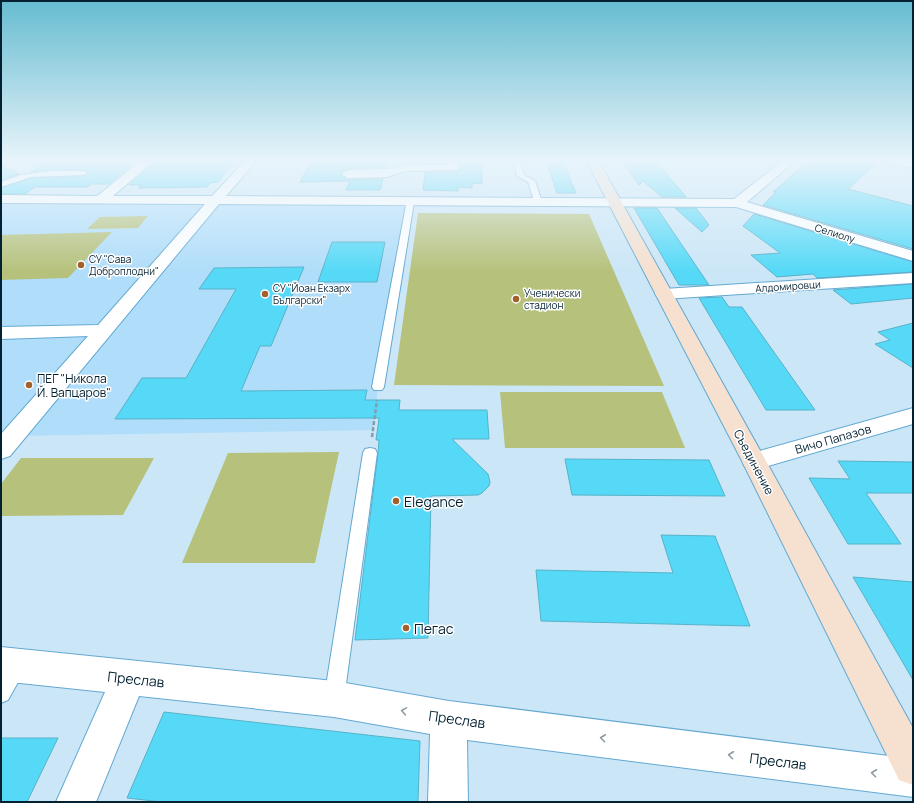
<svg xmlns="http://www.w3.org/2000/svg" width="914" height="803" viewBox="0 0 914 803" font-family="Manrope,sans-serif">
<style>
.built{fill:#b0ddfa}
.green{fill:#b6c17c}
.building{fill:#55d9f7;stroke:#56b2c9}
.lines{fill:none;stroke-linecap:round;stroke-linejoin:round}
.lane-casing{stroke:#63a9d2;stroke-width:2}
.street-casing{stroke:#63a9d2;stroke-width:2}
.secondary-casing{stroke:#63a9d2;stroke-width:2}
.path{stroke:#819dae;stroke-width:2.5;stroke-dasharray:4 2;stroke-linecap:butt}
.lane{fill:#fff;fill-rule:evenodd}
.street{fill:#fff;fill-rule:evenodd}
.secondary{fill:#f6e0d0;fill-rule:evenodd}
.oneway{stroke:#8e9ba2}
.poi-dot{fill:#a2602c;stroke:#fff;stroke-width:1.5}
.labels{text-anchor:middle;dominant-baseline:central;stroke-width:3;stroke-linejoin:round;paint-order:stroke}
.far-street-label{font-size:10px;fill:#032131;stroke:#fff}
.far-poi-label{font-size:10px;fill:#032131;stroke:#fff;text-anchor:start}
.poi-label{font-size:12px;fill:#032131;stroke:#fff;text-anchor:start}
.street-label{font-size:12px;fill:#032131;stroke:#fff}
.near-poi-label{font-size:14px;fill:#032131;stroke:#fff;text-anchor:start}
.near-street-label{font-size:14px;fill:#032131;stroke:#fff}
</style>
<rect width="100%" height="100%" fill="#cbe6f7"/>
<!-- built -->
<path class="built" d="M 1,199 L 410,202 L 378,387 L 373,430 L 13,436 L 1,450 Z"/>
<!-- green -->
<path class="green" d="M 418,213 L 589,214 L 664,386 L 394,385 Z
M 148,216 L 138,228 L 87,229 L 100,217 Z
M 112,232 L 68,278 L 1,280 L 1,235 Z
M 500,392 L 662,392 L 685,448 L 505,448 Z
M 339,452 L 315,563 L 182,563 L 228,453 Z
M 21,458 L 154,458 L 123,515 L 1,516 L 1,484 Z"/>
<!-- building -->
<path class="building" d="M 165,160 L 235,160 L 218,182 L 210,183 L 207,187 L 138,188 L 142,185 L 129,185 L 151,165 L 158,165 Z
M 312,160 L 335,160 L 334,162 L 371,162 L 372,160 L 389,161 L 387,168 L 348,168 L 340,174 L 348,180 L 383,179 L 380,190 L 346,190 L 350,181 L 300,182 Z
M 427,160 L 447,160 L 446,164 L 426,164 Z
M 459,160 L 482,161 L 482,184 L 472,183 L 472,188 L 458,187 L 458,191 L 423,190 L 425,172 L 457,172 L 460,168 Z
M 546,160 L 562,160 L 576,193 L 557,193 Z
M 622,160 L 655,160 L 686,197 L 662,197 L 643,181 L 639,185 Z
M 810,160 L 880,160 L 848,189 L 913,206 L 913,249 L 763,205 L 776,192 L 773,192 Z
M 1,165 L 19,174 L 1,180 Z
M 42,165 L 133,165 L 109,184 L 91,184 L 88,187 L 35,187 L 25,194 L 1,194 L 1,188 L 31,178 L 84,176 L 88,173 L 84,170 L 52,170 L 30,172 Z
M 634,208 L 657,208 L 709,285 L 679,285 Z
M 675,208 L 696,208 L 709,225 L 702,232 Z
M 754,214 L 913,262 L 913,272 L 817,278 L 813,274 L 777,277 L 751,255 L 780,253 L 743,226 Z
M 332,242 L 385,242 L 377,282 L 318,282 Z
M 304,267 L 271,346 L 260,346 L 241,391 L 367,390 L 365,400 L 400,400 L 399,410 L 487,410 L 489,439 L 452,439 L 488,474 L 490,482 L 489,486 L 482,493 L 478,495 L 431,496 L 428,638 L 355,640 L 378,453 L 379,440 L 376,440 L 379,418 L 115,419 L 142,378 L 186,378 L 236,289 L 199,289 L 214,268 Z
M 913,284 L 913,298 L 851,304 L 833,290 Z
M 722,297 L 729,307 L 742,307 L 815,410 L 766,410 L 699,298 Z
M 913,323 L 913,368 L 875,344 L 890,340 L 878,332 Z
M 565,459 L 709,460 L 725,496 L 572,495 Z
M 838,461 L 913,462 L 913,493 L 866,493 L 901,544 L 848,544 L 809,478 L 850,479 Z
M 661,535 L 715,536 L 750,626 L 541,621 L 536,570 L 673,573 Z
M 853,577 L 913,582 L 913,680 Z
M 164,712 L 420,741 L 418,802 L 162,802 L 127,798 Z
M 1,738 L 58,738 L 27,802 L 1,802 Z"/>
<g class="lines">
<defs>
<path id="lane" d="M 514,160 L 520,160 L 524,175 L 535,181 L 542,202 L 541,204 L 535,204 L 528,182 L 517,176 Z
M 52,171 L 84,171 L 87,173 L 84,175 L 31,177 L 1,187 L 1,182 L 21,175 Z
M 407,200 L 410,200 L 414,202 L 384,387 L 382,390 L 374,390 L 372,387 Z
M 370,448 L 375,449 L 377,453 L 344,699 L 341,706 L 334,709 L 327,706 L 324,699 L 363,453 L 365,449 Z
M 16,658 L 23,661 L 26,668 L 8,700 L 1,703 C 1,686 0,666 16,658 Z"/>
<path id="street" d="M 142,160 L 155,160 L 113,196 L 212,196 L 246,160 L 257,160 L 226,196 L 734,199 L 784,160 L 796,160 L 747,202 L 913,251 L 913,261 L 736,207 L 219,204 L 10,456 L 1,459 L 1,434 L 88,336 L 1,339 L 1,327 L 98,325 L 205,204 L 1,203 L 1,195 L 97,196 Z
M 448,160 L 458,160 L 459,168 L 457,170 L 406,171 L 387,177 L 348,178 L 344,176 L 342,174 L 344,172 L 348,170 L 387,169 L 406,165 L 447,165 Z
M 883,160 L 904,160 L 913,162 L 913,168 L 885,162 Z
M 913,273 L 913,283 L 664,299 L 658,298 L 655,294 L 658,290 L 664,289 Z
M 913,408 L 913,424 L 754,470 L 745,467 L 742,461 L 745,455 Z
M 1,647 L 334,681 L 449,701 L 913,759 L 913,797 L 467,740 L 468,802 L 428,802 L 430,734 L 334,717 L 139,696 L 96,802 L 56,802 L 105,692 L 1,681 Z"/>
<path id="secondary" d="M 586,160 L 598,160 L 766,461 L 913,728 L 913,785 L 899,780 L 742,461 Z"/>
</defs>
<!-- lane casing -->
<use href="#lane" class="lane-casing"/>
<!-- street casing -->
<use href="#street" class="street-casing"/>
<!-- secondary casing -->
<use href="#secondary" class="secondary-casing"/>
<!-- path -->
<path class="path" d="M 372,437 L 377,400"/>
<!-- lane -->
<use href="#lane" class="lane"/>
<!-- street -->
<use href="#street" class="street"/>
<!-- secondary -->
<use href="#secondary" class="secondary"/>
</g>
<!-- one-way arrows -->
<defs><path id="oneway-chevron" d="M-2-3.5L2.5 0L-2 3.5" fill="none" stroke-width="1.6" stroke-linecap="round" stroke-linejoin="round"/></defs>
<g class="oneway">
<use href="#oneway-chevron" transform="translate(404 711) rotate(-170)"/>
<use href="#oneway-chevron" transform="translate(603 738) rotate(-173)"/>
<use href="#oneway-chevron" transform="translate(731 755) rotate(-173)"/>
<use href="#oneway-chevron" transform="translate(874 773) rotate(-173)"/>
</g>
<!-- sky -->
<linearGradient id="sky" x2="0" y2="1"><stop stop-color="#66bcd0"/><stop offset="0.59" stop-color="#e8f4fb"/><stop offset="1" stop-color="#e8f4fb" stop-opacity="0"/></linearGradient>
<rect width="914" height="272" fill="url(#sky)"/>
<!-- markers -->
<g class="poi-dot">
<circle cx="81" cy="265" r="4"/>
<circle cx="265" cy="294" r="4"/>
<circle cx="516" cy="299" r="4"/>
<circle cx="29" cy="385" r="4"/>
<circle cx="396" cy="501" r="4"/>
<circle cx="406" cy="628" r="4"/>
</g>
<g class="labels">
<!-- far-street labels -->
<g class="far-street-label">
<text transform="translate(835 233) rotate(17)">Селиолу</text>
<text transform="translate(788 286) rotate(-4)">Алдомировци</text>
</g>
<!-- far-poi labels -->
<g class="far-poi-label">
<text x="89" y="259">СУ "Сава<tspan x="89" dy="12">Доброплодни"</tspan></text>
<text x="273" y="288">СУ "Йоан Екзарх<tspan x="273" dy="12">Български"</tspan></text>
<text x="524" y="293">Ученически<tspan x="524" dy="12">стадион</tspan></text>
</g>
<!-- poi labels -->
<g class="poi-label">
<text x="37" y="378">ПЕГ "Никола<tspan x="37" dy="14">Й. Вапцаров"</tspan></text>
</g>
<!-- street labels -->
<g class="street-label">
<text transform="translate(833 439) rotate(-16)">Вичо Папазов</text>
<text transform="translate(754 462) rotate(62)">Съединение</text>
</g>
<!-- near-poi labels -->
<g class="near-poi-label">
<text x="404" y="501">Elegance</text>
<text x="414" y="628">Пегас</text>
</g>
<!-- near-street labels -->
<g class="near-street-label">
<text transform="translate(136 679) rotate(6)">Преслав</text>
<text transform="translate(457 719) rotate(8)">Преслав</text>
<text transform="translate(778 761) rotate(7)">Преслав</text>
</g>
</g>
<!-- border -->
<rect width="914" height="803" fill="none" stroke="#032131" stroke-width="4"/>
</svg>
